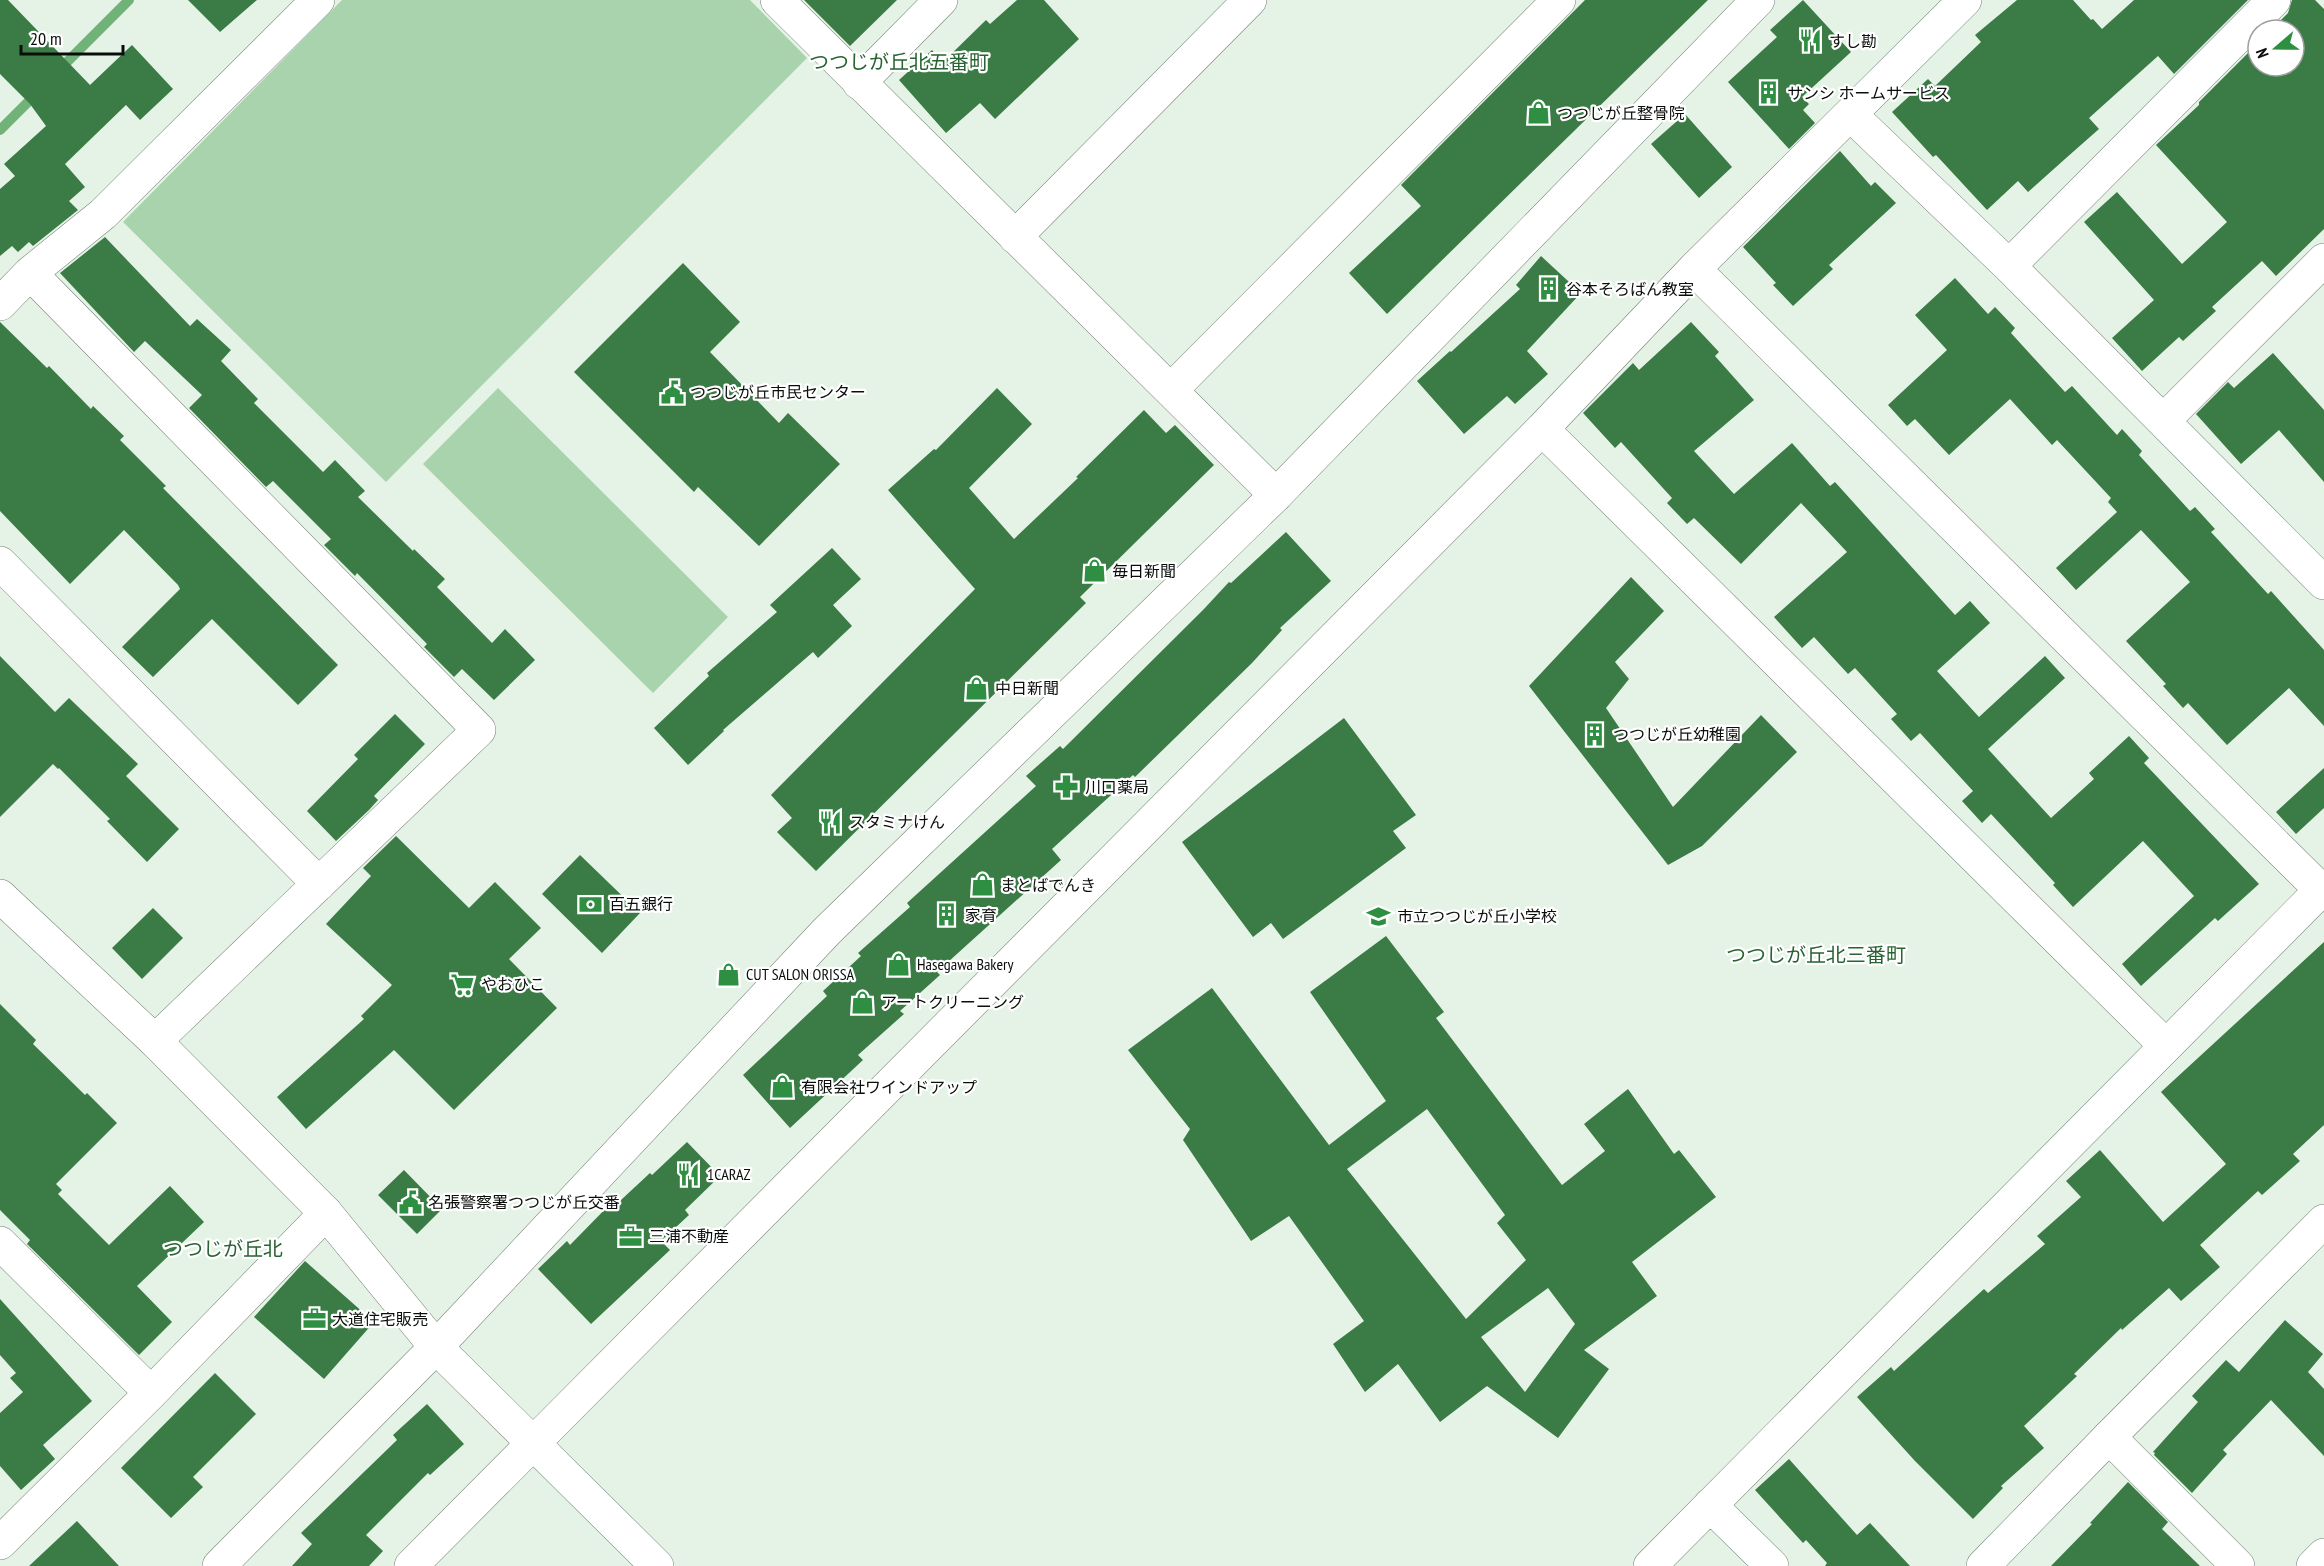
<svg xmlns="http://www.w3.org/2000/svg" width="2324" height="1566" viewBox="0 0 2324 1566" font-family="'PT Sans Narrow','Noto Sans JP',sans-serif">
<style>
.green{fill:#a8d3ac}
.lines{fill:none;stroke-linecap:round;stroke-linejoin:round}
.stream{stroke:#71b279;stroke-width:10}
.building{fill:#3b7b45;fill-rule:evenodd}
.street-casing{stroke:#748075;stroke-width:34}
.secondary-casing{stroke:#748075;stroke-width:34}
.street{stroke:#fff;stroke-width:33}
.secondary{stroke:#fff;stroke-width:33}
.labels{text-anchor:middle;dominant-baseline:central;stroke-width:4.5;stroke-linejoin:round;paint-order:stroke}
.poi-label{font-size:16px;fill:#0a0e0a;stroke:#fff;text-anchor:start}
.quarter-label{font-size:20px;fill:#286332;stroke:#fff}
</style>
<rect width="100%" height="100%" fill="#e5f3e6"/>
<!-- green -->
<path class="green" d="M 342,0 L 750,0 L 807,58 L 386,482 L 123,222 Z
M 498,388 L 728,617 L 653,693 L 423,464 Z"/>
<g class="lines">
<!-- stream -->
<path class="stream" d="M 57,72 L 129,0
M 0,130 L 38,92"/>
</g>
<!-- building -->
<path class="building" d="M 0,0 L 8,0 L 90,85 L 132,45 L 173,89 L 140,120 L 126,105 L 65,164 L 85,187 L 69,201 L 78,210 L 33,246 L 29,242 L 18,252 L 12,246 L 0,256 L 0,189 L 15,176 L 4,164 L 46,126 L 30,104 L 0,74 Z
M 188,0 L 257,0 L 220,32 Z
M 804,0 L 897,0 L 850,46 Z
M 1017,0 L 1044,0 L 1079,39 L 995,119 L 980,103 L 946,133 L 899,80 L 932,50 L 942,63 L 986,20 L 990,24 Z
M 1585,0 L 1708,0 L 1387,314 L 1349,273 L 1421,206 L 1401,185 Z
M 1803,0 L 1851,52 L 1802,97 L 1809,104 L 1803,110 L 1815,123 L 1789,149 L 1728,82 L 1777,37 L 1770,30 Z
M 2017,0 L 2073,0 L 2091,20 L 2093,19 L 2102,29 L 2134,0 L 2248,0 L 2174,74 L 2158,56 L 2089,118 L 2099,129 L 2065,159 L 2028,192 L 2018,181 L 1987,210 L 1936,155 L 1933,157 L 1892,112 L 1928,79 L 1935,86 L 1981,42 L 1975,35 Z
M 2292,0 L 2315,0 L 2324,9 L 2324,229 L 2276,276 L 2262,261 L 2212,307 L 2216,311 L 2183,341 L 2179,337 L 2142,371 L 2112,338 L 2154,300 L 2084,222 L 2117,192 L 2182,264 L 2227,222 L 2156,145 L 2199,105 L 2199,102 L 2258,43 L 2258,66 L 2294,66 L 2294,30 L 2271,30 L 2288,13 Z
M 1685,114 L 1732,167 L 1699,198 L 1651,144 Z
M 1840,151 L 1871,186 L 1875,182 L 1896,203 L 1829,265 L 1833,269 L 1793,306 L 1773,285 L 1776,283 L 1743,247 Z
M 105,237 L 190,326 L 197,319 L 231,350 L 221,361 L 258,399 L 254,403 L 323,472 L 335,460 L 365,491 L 358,497 L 413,551 L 414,549 L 445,579 L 437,587 L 492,643 L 505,629 L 535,660 L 494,700 L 462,669 L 454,677 L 424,647 L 427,644 L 357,573 L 355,576 L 324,545 L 331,539 L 273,481 L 266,487 L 189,408 L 202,395 L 145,341 L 134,352 L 60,273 Z
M 1541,256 L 1581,293 L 1527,351 L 1548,374 L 1515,404 L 1507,396 L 1464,434 L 1417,381 L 1450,351 L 1451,352 L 1520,289 L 1516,285 Z
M 683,263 L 740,322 L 710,352 L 779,423 L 788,413 L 840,464 L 759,546 L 698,487 L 694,492 L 574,372 Z
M 1955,278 L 1988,314 L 1995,307 L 2015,328 L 2011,333 L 2065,392 L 2072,386 L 2117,435 L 2122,429 L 2142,451 L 2139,455 L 2190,511 L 2195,507 L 2215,529 L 2211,532 L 2268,594 L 2271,591 L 2324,650 L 2324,726 L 2289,688 L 2227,745 L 2188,703 L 2183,708 L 2163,686 L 2166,684 L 2126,641 L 2190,582 L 2141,530 L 2076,590 L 2056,568 L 2117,512 L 2108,502 L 2111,498 L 2057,440 L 2052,445 L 2010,399 L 1949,455 L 1915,419 L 1907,426 L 1888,405 L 1947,350 L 1915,315 Z
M 0,322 L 47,368 L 49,366 L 91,409 L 93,406 L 124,436 L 120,440 L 166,486 L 163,488 L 338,665 L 298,705 L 212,619 L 153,677 L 122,647 L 180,589 L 178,585 L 124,530 L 70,584 L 0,511 Z
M 1691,322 L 1719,352 L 1715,356 L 1754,400 L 1694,451 L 1734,494 L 1792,443 L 1830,486 L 1835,482 L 1955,615 L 1970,601 L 1990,623 L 1937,671 L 1979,717 L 2045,656 L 2065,678 L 1988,749 L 2051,818 L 2094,779 L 2089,773 L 2129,736 L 2149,758 L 2144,763 L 2259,884 L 2218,921 L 2215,918 L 2141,986 L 2122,964 L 2194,896 L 2143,841 L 2073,907 L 2053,885 L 2055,883 L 1991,814 L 1982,823 L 1962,801 L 1973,791 L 1920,733 L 1911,741 L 1891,719 L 1897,714 L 1855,668 L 1848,674 L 1814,637 L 1802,648 L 1774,617 L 1847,552 L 1801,503 L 1741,564 L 1694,518 L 1687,524 L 1667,503 L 1672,498 L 1621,442 L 1615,448 L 1583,413 L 1633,363 L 1639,370 Z
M 2273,353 L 2324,410 L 2324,482 L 2279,430 L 2241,464 L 2196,414 L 2228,382 L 2234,388 Z
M 997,388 L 1032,424 L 969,488 L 1014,539 L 1078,478 L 1076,477 L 1144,410 L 1166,433 L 1175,425 L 1214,465 L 1080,597 L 1086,603 L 816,871 L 777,832 L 792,818 L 771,795 L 975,589 L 888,490 L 934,449 L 936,450 Z
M 1286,532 L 1331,581 L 1280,628 L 1282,630 L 1252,663 L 1135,777 L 1133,775 L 1052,849 L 1061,860 L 937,972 L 940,975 L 900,1011 L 904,1014 L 858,1055 L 863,1060 L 790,1128 L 743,1075 L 827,996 L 823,991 L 861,956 L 858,953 L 910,907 L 907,903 L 1036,786 L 1026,776 L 1060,746 L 1063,749 L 1203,610 L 1229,582 L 1231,583 Z
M 832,548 L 861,579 L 833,605 L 852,626 L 818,658 L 813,652 L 723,730 L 724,731 L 688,765 L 654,728 L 709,676 L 707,673 L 777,612 L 770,605 Z
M 1631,577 L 1664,611 L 1615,662 L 1629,679 L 1606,708 L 1673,807 L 1761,715 L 1797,752 L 1702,846 L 1668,865 L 1529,686 Z
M 0,656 L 55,712 L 69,698 L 138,764 L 126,776 L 179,829 L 147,862 L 107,821 L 110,819 L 59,768 L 58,769 L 53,764 L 0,817 Z
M 395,714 L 425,744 L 374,796 L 378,800 L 369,810 L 336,841 L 307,811 L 358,759 L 354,755 Z
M 1344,718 L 1416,815 L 1393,831 L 1406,848 L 1283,939 L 1271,923 L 1253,937 L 1182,842 Z
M 2324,768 L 2324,808 L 2296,834 L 2276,812 Z
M 396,836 L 469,908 L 495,882 L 541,928 L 509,959 L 557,1008 L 454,1110 L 394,1050 L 306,1129 L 277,1097 L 364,1019 L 361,1016 L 392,985 L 326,924 L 371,876 L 363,868 Z
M 580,855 L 640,913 L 602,953 L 542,894 Z
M 153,908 L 183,938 L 142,979 L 112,948 Z
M 1386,936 L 1444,1012 L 1436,1018 L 1562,1185 L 1605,1151 L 1584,1124 L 1628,1089 L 1674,1154 L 1679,1150 L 1716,1197 L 1632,1262 L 1657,1296 L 1584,1350 L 1609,1369 L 1558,1438 L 1487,1386 L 1440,1422 L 1398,1364 L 1365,1392 L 1333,1344 L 1364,1321 L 1289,1216 L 1251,1241 L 1183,1140 L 1190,1129 L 1128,1050 L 1212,988 L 1329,1145 L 1386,1101 L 1310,992 ZM 1427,1109 L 1505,1215 L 1497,1223 L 1526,1260 L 1466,1319 L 1347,1169 ZM 1548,1288 L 1575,1324 L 1525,1392 L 1481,1337 Z
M 2324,942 L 2324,1125 L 2293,1154 L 2300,1161 L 2262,1195 L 2258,1191 L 2200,1245 L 2220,1267 L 2181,1301 L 2169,1288 L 2122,1330 L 2121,1328 L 2074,1374 L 2077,1376 L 2024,1426 L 2044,1448 L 2001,1486 L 2003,1488 L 1973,1519 L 1915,1461 L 1857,1397 L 1891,1367 L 1894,1371 L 1984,1289 L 1988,1293 L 2045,1244 L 2037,1236 L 2081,1197 L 2066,1181 L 2100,1150 L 2163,1222 L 2226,1164 L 2161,1092 Z
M 0,1004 L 36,1040 L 33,1044 L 85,1095 L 87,1093 L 117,1123 L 56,1184 L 62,1190 L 58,1194 L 109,1245 L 170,1186 L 204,1222 L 137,1286 L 172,1322 L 139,1355 L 27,1244 L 30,1240 L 0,1210 Z
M 687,1142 L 720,1176 L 685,1210 L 689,1215 L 661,1241 L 670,1250 L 591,1324 L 538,1269 L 567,1241 L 570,1245 L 617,1197 L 621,1200 L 650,1173 L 652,1175 Z
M 404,1170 L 442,1209 L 417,1234 L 378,1195 Z
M 305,1261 L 374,1322 L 324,1379 L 254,1317 Z
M 0,1299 L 92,1401 L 43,1445 L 55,1459 L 21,1490 L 0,1466 L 0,1413 L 23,1392 L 10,1378 L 16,1373 L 0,1355 Z
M 2285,1320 L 2323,1354 L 2308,1372 L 2324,1389 L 2324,1456 L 2271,1400 L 2223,1450 L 2227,1454 L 2192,1493 L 2154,1455 L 2155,1453 L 2153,1452 L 2198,1402 L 2192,1396 L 2226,1360 L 2239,1372 Z
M 215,1373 L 256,1414 L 193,1477 L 203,1487 L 171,1518 L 121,1468 Z
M 427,1404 L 464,1444 L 430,1475 L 428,1473 L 366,1535 L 383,1551 L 369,1566 L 292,1566 L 312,1544 L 301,1533 L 397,1440 L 393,1435 Z
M 1789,1459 L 1857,1535 L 1870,1523 L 1910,1566 L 1825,1566 L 1827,1563 L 1806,1540 L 1803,1543 L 1755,1490 Z
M 2128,1482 L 2168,1522 L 2162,1529 L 2200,1566 L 2051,1566 L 2092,1524 L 2090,1523 Z
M 77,1521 L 119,1566 L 29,1566 Z"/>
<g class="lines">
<defs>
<path id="street" d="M 777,0 L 1276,495
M 859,83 L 941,0
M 1851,115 L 2009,266 L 2324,583
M 1015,237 L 1250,0
M 2009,266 L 2274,0
M 1694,269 L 2324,893
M 30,273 L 479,730 L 155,1041
M 0,304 L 30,273 L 103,214 L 318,0
M 1171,390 L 1559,0
M 2164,420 L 2324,260
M 1542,429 L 2166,1046
M 0,563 L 319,884
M 0,1243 L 151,1393
M 2109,1437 L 2238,1566
M 1710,1505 L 1772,1566
M 0,1543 L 151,1393 L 326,1213
M 411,1566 L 1542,429 L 1694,269 L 1965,0
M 1650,1566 L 2324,887
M 2313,1566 L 2324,1555"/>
<path id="secondary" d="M 0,896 L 155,1041 L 326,1213 L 436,1347 L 657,1566
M 219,1566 L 436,1347 L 827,931 L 1276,495 L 1758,0
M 1983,1566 L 2109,1437 L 2324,1221"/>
</defs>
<!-- street casing -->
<use href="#street" class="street-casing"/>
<!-- secondary casing -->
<use href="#secondary" class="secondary-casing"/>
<!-- street -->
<use href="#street" class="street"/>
<!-- secondary -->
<use href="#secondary" class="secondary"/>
</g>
<!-- icons -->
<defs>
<symbol id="restaurant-bare" viewBox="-9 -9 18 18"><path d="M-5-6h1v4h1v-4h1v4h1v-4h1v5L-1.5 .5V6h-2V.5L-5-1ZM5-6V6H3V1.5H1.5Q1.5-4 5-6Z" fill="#2e8e42" stroke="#fff" stroke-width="2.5" paint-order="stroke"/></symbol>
<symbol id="building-bare" viewBox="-9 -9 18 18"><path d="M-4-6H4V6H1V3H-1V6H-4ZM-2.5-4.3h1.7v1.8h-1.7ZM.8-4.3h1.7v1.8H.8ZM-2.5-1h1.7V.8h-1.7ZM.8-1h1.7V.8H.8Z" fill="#2e8e42" stroke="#fff" stroke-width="2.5" paint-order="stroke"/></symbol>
<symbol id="shop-bare" viewBox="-9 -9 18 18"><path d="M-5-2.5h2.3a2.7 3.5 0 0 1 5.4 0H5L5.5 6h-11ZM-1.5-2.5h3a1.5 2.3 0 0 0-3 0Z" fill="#2e8e42" stroke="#fff" stroke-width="2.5" paint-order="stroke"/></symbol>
<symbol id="civic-bare" viewBox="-9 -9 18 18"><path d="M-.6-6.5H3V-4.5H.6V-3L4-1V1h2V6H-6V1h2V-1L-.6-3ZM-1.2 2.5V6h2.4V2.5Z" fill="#2e8e42" stroke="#fff" stroke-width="2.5" paint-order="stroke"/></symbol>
<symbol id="pharmacy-bare" viewBox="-9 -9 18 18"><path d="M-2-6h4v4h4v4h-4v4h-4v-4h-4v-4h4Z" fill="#2e8e42" stroke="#fff" stroke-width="2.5" paint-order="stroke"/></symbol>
<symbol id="bank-bare" viewBox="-9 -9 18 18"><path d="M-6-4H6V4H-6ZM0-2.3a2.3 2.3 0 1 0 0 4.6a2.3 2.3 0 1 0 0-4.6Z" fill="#2e8e42" stroke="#fff" stroke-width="2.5" paint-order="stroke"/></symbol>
<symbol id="school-bare" viewBox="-9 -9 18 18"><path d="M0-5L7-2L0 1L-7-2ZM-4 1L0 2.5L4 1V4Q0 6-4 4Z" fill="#2e8e42" stroke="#fff" stroke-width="2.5" paint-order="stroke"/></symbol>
<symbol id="supermarket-bare" viewBox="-9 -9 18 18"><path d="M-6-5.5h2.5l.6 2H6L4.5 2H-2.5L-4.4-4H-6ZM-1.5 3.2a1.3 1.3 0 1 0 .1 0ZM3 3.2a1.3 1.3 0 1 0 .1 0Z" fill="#2e8e42" stroke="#fff" stroke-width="2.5" paint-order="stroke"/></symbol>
<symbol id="office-bare" viewBox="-9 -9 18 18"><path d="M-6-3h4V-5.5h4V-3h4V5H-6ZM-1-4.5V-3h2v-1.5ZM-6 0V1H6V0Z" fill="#2e8e42" stroke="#fff" stroke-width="2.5" paint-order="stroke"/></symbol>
</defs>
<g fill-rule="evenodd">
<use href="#restaurant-bare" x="1794" y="24" width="33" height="33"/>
<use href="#building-bare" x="1752" y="76" width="33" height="33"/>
<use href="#shop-bare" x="1522" y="96" width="33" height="33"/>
<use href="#building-bare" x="1532" y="272" width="33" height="33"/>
<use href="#civic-bare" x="656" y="376" width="33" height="33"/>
<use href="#shop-bare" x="1078" y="554" width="33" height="33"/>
<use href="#shop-bare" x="960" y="672" width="33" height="33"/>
<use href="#building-bare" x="1578" y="718" width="33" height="33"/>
<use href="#pharmacy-bare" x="1050" y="770" width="33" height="33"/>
<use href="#restaurant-bare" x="814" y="806" width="33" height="33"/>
<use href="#shop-bare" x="966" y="868" width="33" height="33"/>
<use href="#bank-bare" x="574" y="888" width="33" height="33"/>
<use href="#building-bare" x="930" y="898" width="33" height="33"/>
<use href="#school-bare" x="1362" y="900" width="33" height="33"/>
<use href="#shop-bare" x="882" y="948" width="33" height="33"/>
<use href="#shop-bare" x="712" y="958" width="33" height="33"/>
<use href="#supermarket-bare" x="446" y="968" width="33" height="33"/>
<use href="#shop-bare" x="846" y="986" width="33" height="33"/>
<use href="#shop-bare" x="766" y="1070" width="33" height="33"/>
<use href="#restaurant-bare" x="672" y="1158" width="33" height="33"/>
<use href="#civic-bare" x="394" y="1186" width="33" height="33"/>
<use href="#office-bare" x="614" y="1220" width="33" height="33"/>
<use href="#office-bare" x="298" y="1302" width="33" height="33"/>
</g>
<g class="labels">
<!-- poi labels -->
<g class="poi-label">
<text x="1829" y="41">すし勘</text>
<text x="1787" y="93">サンシ ホームサービス</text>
<text x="1557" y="113">つつじが丘整骨院</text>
<text x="1566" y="289">谷本そろばん教室</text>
<text x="690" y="392">つつじが丘市民センター</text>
<text x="1112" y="571">毎日新聞</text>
<text x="995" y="688">中日新聞</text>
<text x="1613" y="734">つつじが丘幼稚園</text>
<text x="1085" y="787">川口薬局</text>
<text x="849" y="822">スタミナけん</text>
<text x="1000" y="885">まとばでんき</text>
<text x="609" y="904">百五銀行</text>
<text x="965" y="915">家育</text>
<text x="1397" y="916">市立つつじが丘小学校</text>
<text x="917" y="964">Hasegawa Bakery</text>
<text x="746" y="974">CUT SALON ORISSA</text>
<text x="481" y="984">やおひこ</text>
<text x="881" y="1002">アートクリーニング</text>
<text x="801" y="1087">有限会社ワインドアップ</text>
<text x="707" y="1174">1CARAZ</text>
<text x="428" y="1202">名張警察署つつじが丘交番</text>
<text x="649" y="1236">三浦不動産</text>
<text x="332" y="1319">大道住宅販売</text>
</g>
<!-- quarter labels -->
<g class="quarter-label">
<text x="899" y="62">つつじが丘北五番町</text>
<text x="1816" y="955">つつじが丘北三番町</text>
<text x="223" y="1249">つつじが丘北</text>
</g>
</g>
<!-- north arrow -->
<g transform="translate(2276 48) rotate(250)"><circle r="28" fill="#ffffff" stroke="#9d9f9d" stroke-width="1.5"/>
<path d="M0-4.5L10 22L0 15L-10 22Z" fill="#2e8e42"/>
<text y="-9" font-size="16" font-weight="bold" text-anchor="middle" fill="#0a0e0a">N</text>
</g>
<!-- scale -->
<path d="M21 45v9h102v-9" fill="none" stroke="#0a0e0a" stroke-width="3"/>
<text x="30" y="45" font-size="18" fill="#0a0e0a" stroke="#ffffff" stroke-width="4.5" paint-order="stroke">20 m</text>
</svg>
